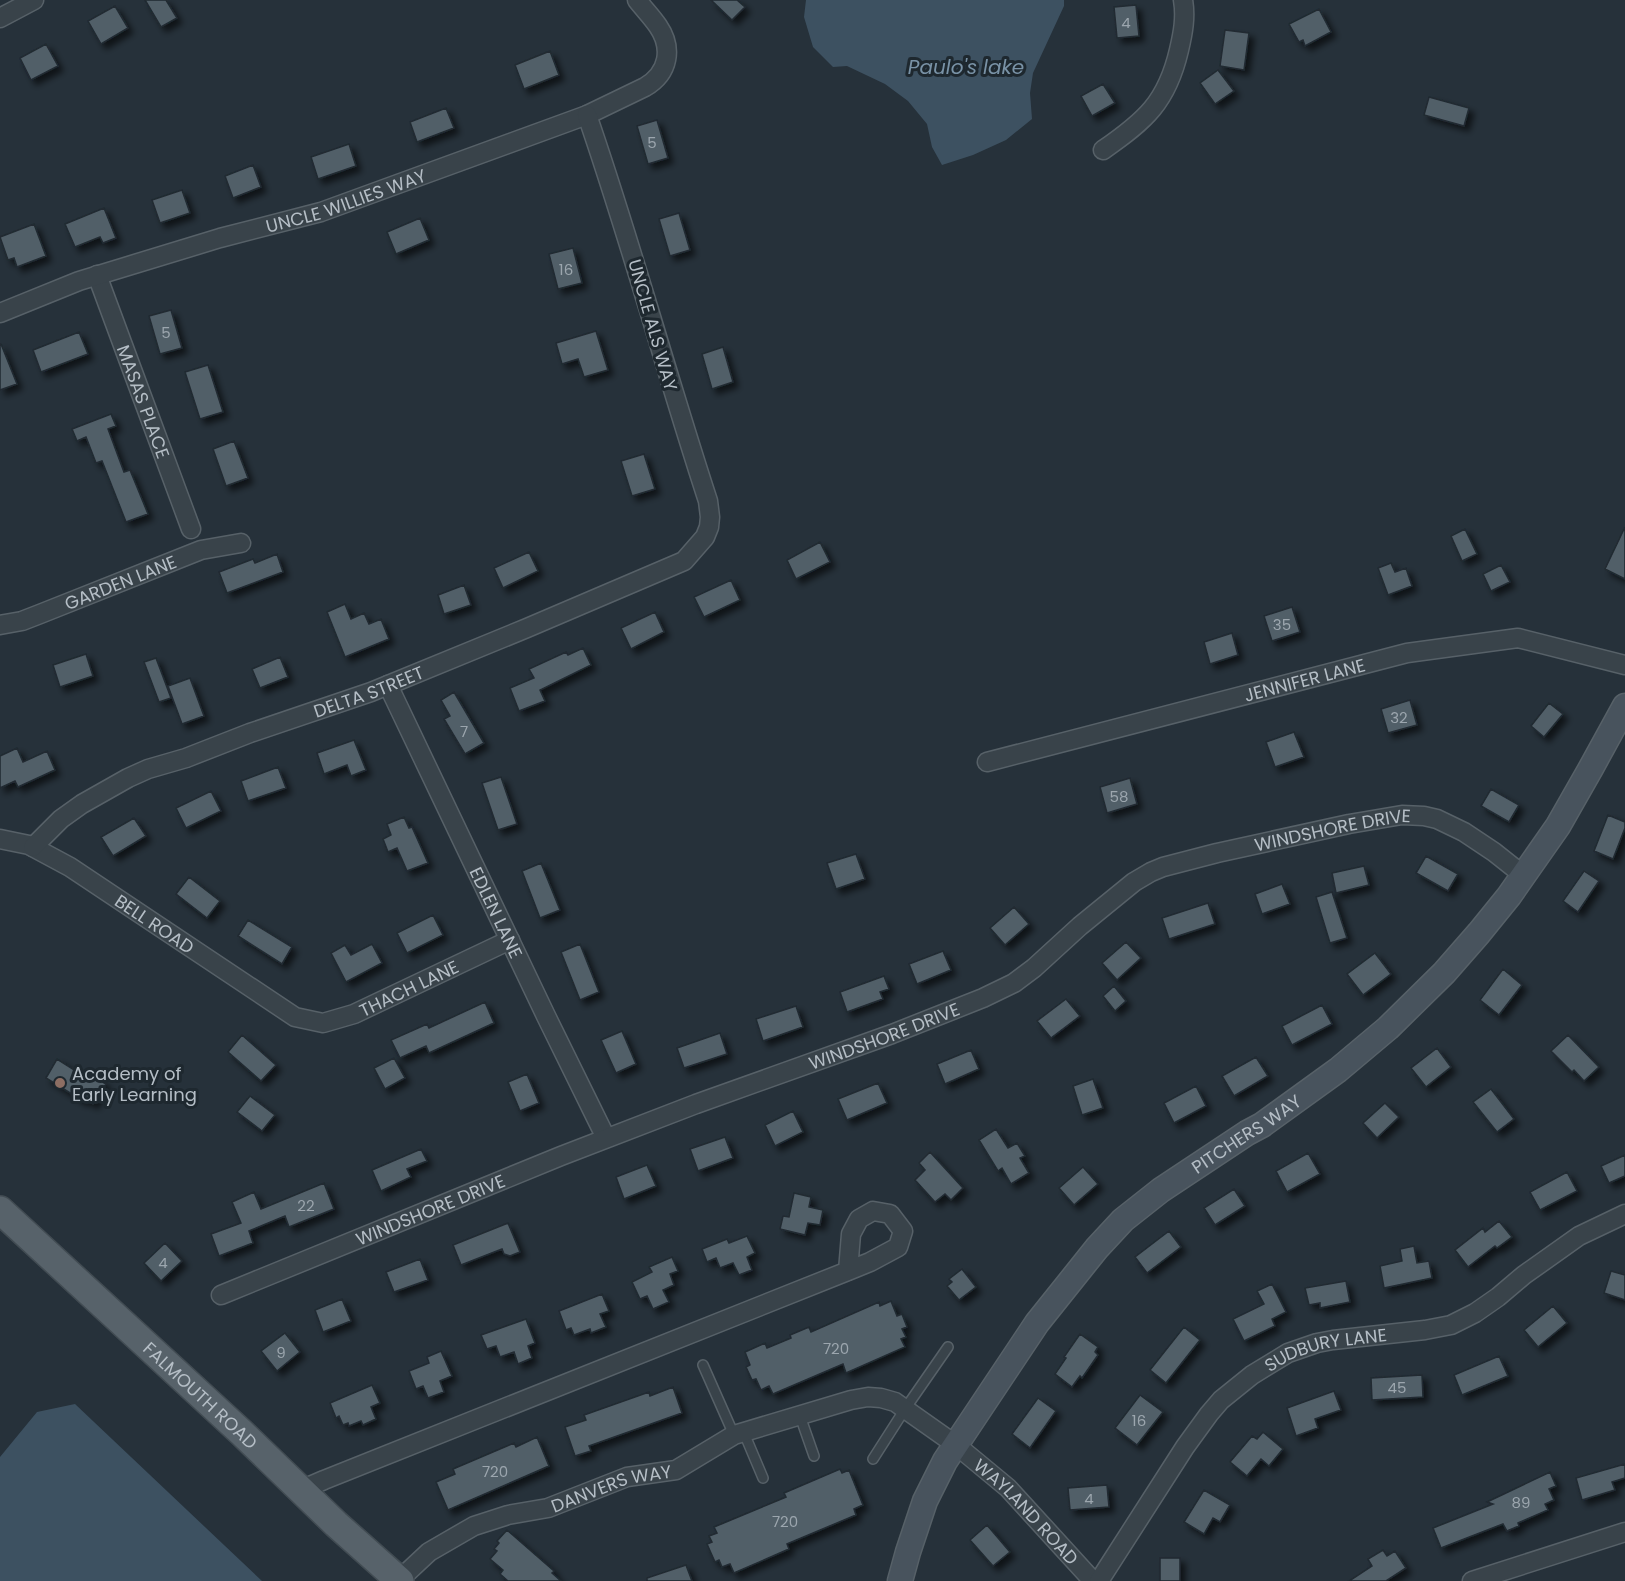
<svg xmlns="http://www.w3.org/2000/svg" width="1625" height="1581" viewBox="0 0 1625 1581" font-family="Poppins,sans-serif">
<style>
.water{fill:#3d5161}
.building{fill:#515e68;stroke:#202a31;stroke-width:1.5;filter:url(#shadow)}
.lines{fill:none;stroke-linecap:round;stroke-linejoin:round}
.service-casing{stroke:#576168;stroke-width:12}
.minor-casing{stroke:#576168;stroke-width:21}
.secondary-casing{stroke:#576168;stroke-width:27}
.primary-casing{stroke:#424c53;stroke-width:30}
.service{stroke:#39434a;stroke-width:9}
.minor{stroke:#39434a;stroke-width:18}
.secondary{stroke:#48535d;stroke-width:24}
.primary{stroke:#57626a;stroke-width:27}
.education-dot{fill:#8d6e63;stroke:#1e282f;stroke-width:2}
.labels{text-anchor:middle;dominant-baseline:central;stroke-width:6;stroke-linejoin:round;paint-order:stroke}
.number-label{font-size:15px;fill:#9ca6ae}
.street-label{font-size:18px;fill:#b5bec6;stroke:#1e282f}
.poi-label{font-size:18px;fill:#b5bec6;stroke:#1e282f;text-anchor:start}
.water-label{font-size:20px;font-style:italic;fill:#7992a6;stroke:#1e282f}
</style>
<defs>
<filter id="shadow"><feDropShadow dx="5" dy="5" stdDeviation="3" flood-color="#0009"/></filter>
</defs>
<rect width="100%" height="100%" fill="#26313a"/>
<!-- water -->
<path class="water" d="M 806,0 L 1064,0 L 1064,6 L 1033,73 L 1030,93 L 1032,119 L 1006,140 L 973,155 L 942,165 L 932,147 L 927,124 L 908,101 L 885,84 L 847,66 L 833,67 L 813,47 L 804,17 Z
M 75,1404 L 262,1581 L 0,1581 L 0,1457 L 37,1412 Z"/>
<!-- building -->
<path class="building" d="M 145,0 L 166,0 L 177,18 L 161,27 Z
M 711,0 L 737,0 L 745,7 L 732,20 Z
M 1136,5 L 1139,36 L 1117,38 L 1114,7 Z
M 115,6 L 128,28 L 101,44 L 88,21 Z
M 1319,9 L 1331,32 L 1305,46 L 1303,40 L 1299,42 L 1289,24 Z
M 1225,30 L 1249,33 L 1244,70 L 1220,66 Z
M 46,44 L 58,66 L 31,80 L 20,58 Z
M 550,51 L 559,75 L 524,89 L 515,65 Z
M 1218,70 L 1234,91 L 1215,104 L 1200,83 Z
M 1103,84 L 1115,103 L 1092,116 L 1081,96 Z
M 1429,97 L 1469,108 L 1464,126 L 1424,115 Z
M 446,108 L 454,128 L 417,142 L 410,122 Z
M 657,120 L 668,158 L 648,164 L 637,126 Z
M 349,144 L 356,166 L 318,179 L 311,157 Z
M 253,165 L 261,187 L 233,198 L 225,176 Z
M 182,190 L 190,213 L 160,223 L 152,200 Z
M 104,208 L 116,238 L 103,243 L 100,237 L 75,247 L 65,224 Z
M 679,213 L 690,250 L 670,256 L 659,219 Z
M 420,218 L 429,240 L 396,254 L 387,232 Z
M 34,224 L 46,256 L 17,267 L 14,258 L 8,260 L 0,237 Z
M 573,248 L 582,283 L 558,289 L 549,254 Z
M 171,310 L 182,348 L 160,354 L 149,316 Z
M 596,331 L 608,370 L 584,377 L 578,359 L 562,364 L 556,343 Z
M 79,332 L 88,354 L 41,372 L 33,350 Z
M 0,344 L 1,344 L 17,384 L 0,390 Z
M 723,347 L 733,382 L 712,389 L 702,354 Z
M 208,365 L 223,412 L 200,419 L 185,372 Z
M 111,414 L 116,426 L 108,429 L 124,472 L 130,470 L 148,514 L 126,522 L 102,461 L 96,463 L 86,437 L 77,441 L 72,429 Z
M 234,441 L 248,478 L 226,486 L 213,449 Z
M 644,454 L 655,489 L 632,496 L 621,461 Z
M 1625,527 L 1625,579 L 1605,569 Z
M 1465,529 L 1477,554 L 1462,561 L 1451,536 Z
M 820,542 L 830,562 L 796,579 L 787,560 Z
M 529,552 L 538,571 L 503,588 L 494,568 Z
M 277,554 L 283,572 L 227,593 L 219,572 L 253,559 L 255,563 Z
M 1391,563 L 1395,572 L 1406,568 L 1412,586 L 1388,595 L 1378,568 Z
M 1501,565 L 1510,582 L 1491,591 L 1483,574 Z
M 731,580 L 740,600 L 704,617 L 694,597 Z
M 464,585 L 471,605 L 444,614 L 438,595 Z
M 345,604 L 351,619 L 364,613 L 369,624 L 381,619 L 389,639 L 345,657 L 327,612 Z
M 1292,607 L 1300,632 L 1272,641 L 1264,616 Z
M 655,612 L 664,632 L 631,649 L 621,628 Z
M 1232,633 L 1238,655 L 1210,664 L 1204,642 Z
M 583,648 L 591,665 L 540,690 L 545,701 L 519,711 L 510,688 L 534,678 L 529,669 L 566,652 L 568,655 Z
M 86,654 L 93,676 L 60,687 L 53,665 Z
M 280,657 L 288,677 L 260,688 L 252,669 Z
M 156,658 L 171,698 L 159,702 L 144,662 Z
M 190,678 L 204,716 L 182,724 L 168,686 Z
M 454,692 L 484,743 L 465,754 L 444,719 L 450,716 L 441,700 Z
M 1410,700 L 1417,725 L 1388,733 L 1381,709 Z
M 1549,703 L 1563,714 L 1544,737 L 1531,726 Z
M 1294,732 L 1304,757 L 1275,767 L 1266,742 Z
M 354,740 L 366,770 L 351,776 L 347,765 L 324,774 L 317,753 Z
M 17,748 L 23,762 L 47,751 L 55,770 L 18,787 L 15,781 L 0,788 L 0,756 Z
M 278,767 L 286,788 L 248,801 L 241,781 Z
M 501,777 L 517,824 L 498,830 L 482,783 Z
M 1130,778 L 1137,804 L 1107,813 L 1100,787 Z
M 1491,789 L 1519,805 L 1509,822 L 1481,806 Z
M 211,791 L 221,811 L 186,828 L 176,808 Z
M 1608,815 L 1625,822 L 1625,828 L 1613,859 L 1594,851 Z
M 404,817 L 409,828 L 412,827 L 428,863 L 407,871 L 397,848 L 388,852 L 383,839 L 391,835 L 387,824 Z
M 134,818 L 146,836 L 113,856 L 101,837 Z
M 856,854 L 865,879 L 836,889 L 827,863 Z
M 1426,856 L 1458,874 L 1448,891 L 1416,873 Z
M 541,863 L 560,910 L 540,918 L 522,871 Z
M 1364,866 L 1369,885 L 1336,893 L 1332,873 Z
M 1584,871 L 1599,881 L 1578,912 L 1563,901 Z
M 189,877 L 220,901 L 207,918 L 176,894 Z
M 1282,884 L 1290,904 L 1262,914 L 1255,894 Z
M 1332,892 L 1347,938 L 1330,943 L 1316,897 Z
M 1208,903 L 1215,924 L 1169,939 L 1162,918 Z
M 1014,907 L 1029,924 L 1005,945 L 990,928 Z
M 433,915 L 443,935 L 407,953 L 397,933 Z
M 248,920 L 292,947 L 282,964 L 238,936 Z
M 1126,942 L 1141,958 L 1117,980 L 1102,963 Z
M 372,944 L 382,963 L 346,982 L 331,953 L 345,945 L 351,955 Z
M 580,944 L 599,992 L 580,1000 L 561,952 Z
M 943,951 L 951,970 L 917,984 L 909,964 Z
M 1375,953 L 1391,974 L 1363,995 L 1347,974 Z
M 1503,969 L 1522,985 L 1499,1015 L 1480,1000 Z
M 884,976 L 889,989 L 880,992 L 883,999 L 847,1012 L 840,992 Z
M 1114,986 L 1126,1001 L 1115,1011 L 1103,996 Z
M 1066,999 L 1080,1016 L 1051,1038 L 1037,1021 Z
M 485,1002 L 494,1023 L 429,1053 L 426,1046 L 400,1058 L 391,1040 L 427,1024 L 429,1028 Z
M 1322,1005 L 1332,1024 L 1292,1045 L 1282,1026 Z
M 796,1006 L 803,1027 L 763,1041 L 756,1019 Z
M 622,1031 L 636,1064 L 616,1073 L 601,1040 Z
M 720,1033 L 727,1054 L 684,1068 L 677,1048 Z
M 242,1035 L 276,1065 L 261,1081 L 228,1052 Z
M 1568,1035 L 1599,1067 L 1584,1081 L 1574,1070 L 1572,1072 L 1551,1051 Z
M 1437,1048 L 1451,1067 L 1426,1087 L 1411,1068 Z
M 971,1050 L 979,1069 L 945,1084 L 937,1064 Z
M 1256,1057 L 1268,1076 L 1234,1096 L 1222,1076 Z
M 394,1058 L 405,1078 L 385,1089 L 374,1068 Z
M 57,1059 L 90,1080 L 93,1076 L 106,1084 L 93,1104 L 84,1098 L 83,1101 L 46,1078 Z
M 527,1074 L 539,1103 L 520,1111 L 508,1082 Z
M 1093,1079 L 1103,1108 L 1082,1115 L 1073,1086 Z
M 878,1083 L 887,1103 L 847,1120 L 838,1099 Z
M 1196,1086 L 1206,1106 L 1174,1123 L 1164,1103 Z
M 1491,1089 L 1514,1119 L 1497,1132 L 1473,1102 Z
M 250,1096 L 275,1115 L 262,1131 L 237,1112 Z
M 1385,1103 L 1399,1117 L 1377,1138 L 1363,1123 Z
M 793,1111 L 803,1132 L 775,1146 L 765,1125 Z
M 996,1129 L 1008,1148 L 1017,1143 L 1025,1156 L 1020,1158 L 1029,1173 L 1011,1184 L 1002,1168 L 998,1171 L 979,1140 Z
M 725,1137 L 733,1158 L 698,1171 L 690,1149 Z
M 421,1149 L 427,1161 L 407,1169 L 411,1177 L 381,1191 L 372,1170 Z
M 930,1152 L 963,1188 L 951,1200 L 945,1194 L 935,1202 L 915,1180 L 925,1170 L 919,1163 Z
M 1308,1153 L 1320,1174 L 1287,1192 L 1276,1171 Z
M 1625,1155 L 1625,1176 L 1609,1183 L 1601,1166 Z
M 647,1165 L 656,1186 L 624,1199 L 616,1177 Z
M 1083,1167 L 1098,1184 L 1074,1205 L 1059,1188 Z
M 1567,1172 L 1577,1191 L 1540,1210 L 1530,1192 Z
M 324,1183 L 334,1209 L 289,1227 L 285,1216 L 249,1231 L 253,1243 L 219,1256 L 211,1234 L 241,1223 L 232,1202 L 254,1192 L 261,1209 Z
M 1234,1189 L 1245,1206 L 1215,1225 L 1204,1208 Z
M 794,1193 L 811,1197 L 809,1207 L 823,1210 L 820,1225 L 808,1223 L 805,1235 L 780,1229 L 783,1216 L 789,1217 Z
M 1499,1221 L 1512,1237 L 1497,1248 L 1495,1246 L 1468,1267 L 1455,1250 L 1483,1228 L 1485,1232 Z
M 508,1223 L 520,1252 L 510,1256 L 504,1254 L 502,1249 L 461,1265 L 453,1245 Z
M 1169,1231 L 1181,1247 L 1147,1273 L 1135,1257 Z
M 747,1236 L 755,1253 L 747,1257 L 752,1270 L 739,1275 L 733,1263 L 720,1268 L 716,1258 L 707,1262 L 702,1249 L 727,1239 L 729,1243 Z
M 165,1243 L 182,1261 L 161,1281 L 144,1263 Z
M 1414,1246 L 1417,1263 L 1429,1261 L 1432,1278 L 1384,1288 L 1380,1266 L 1402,1261 L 1400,1249 Z
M 672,1257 L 678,1271 L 670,1274 L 674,1285 L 663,1290 L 669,1302 L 653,1309 L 647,1296 L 640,1299 L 632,1282 L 652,1272 L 649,1267 Z
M 420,1259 L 428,1280 L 394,1292 L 386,1272 Z
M 962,1269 L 976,1287 L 959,1300 L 947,1286 L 952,1282 L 949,1279 Z
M 1611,1271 L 1625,1275 L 1625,1300 L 1604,1293 Z
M 1346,1281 L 1350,1302 L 1320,1308 L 1320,1303 L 1309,1305 L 1305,1288 Z
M 1272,1284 L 1286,1312 L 1272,1319 L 1275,1326 L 1244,1341 L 1233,1319 L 1264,1304 L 1257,1291 Z
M 602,1294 L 609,1311 L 600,1314 L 606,1327 L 591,1333 L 590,1329 L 574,1335 L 571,1328 L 566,1330 L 559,1311 Z
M 342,1299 L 351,1321 L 323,1332 L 315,1310 Z
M 891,1301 L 897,1316 L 902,1314 L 907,1327 L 902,1329 L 906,1337 L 901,1339 L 905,1347 L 846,1373 L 843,1364 L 773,1394 L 769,1386 L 761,1390 L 756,1379 L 752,1380 L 746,1367 L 750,1365 L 745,1352 L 765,1343 L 767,1348 L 791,1338 L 790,1335 L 809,1327 L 811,1332 L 879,1302 L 880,1306 Z
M 1553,1306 L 1567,1323 L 1538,1347 L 1524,1330 Z
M 526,1319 L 535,1343 L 528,1346 L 532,1358 L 518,1364 L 514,1352 L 500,1357 L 496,1346 L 487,1349 L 481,1335 Z
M 1184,1327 L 1200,1340 L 1166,1383 L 1150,1370 Z
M 285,1333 L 300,1352 L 277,1371 L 261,1351 Z
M 1080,1334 L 1098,1347 L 1095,1352 L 1098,1355 L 1082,1378 L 1080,1376 L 1072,1387 L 1055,1374 L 1066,1358 L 1064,1357 Z
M 441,1351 L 452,1376 L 440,1381 L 444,1392 L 428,1398 L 423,1386 L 416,1389 L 409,1371 L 429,1363 L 427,1357 Z
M 1499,1356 L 1508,1376 L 1462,1395 L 1454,1375 Z
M 1422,1375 L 1423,1397 L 1372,1400 L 1371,1378 Z
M 372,1385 L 380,1403 L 371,1407 L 376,1419 L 363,1425 L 361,1421 L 349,1426 L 348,1423 L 343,1425 L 339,1416 L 336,1418 L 330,1403 Z
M 673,1387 L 682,1413 L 589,1446 L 591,1451 L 575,1456 L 565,1427 L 586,1420 L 584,1415 L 649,1392 L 650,1396 Z
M 1334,1391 L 1341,1410 L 1315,1419 L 1318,1428 L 1296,1436 L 1287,1408 Z
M 1140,1395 L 1163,1412 L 1137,1445 L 1115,1428 Z
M 1038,1398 L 1056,1411 L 1030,1448 L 1012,1434 Z
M 1263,1432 L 1283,1449 L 1269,1466 L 1261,1459 L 1247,1476 L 1230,1462 L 1252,1436 L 1257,1439 Z
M 537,1437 L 549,1466 L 448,1510 L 436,1482 L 455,1474 L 453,1469 L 514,1443 L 516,1447 Z
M 1625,1464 L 1625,1478 L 1612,1482 L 1615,1490 L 1582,1500 L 1576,1478 Z
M 840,1469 L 842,1473 L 849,1470 L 863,1505 L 854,1509 L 856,1515 L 787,1544 L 789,1549 L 734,1573 L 730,1564 L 722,1567 L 719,1560 L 715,1562 L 707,1544 L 712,1542 L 709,1536 L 717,1533 L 714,1527 L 786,1497 L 784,1493 Z
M 1550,1472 L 1556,1486 L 1549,1489 L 1554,1500 L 1545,1504 L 1548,1510 L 1518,1523 L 1519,1526 L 1507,1531 L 1503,1524 L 1441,1548 L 1433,1528 L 1493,1504 L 1487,1502 Z
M 1107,1485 L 1109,1507 L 1070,1510 L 1068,1488 Z
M 1204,1490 L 1230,1505 L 1220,1522 L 1213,1518 L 1204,1534 L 1184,1522 Z
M 987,1525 L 1010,1552 L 993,1566 L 970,1540 Z
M 507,1530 L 554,1571 L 552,1573 L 561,1581 L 508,1581 L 500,1574 L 503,1570 L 490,1559 L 497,1551 L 494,1549 L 499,1543 L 497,1541 Z
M 1383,1550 L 1387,1556 L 1395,1551 L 1406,1568 L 1386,1581 L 1349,1581 L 1372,1566 L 1368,1559 Z
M 1160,1558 L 1180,1558 L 1180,1581 L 1160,1581 Z
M 686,1565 L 692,1581 L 647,1581 L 647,1578 Z"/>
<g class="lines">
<defs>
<path id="service" d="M 703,1365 L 734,1435
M 800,1416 L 814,1456
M 744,1433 L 763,1478
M 873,1459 L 905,1409 L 948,1347"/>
<g id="minor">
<path d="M 0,18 L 34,0"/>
<path d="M 1103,150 C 1145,121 1167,102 1179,50 C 1183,33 1186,17 1183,0"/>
<path id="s1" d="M 97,275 L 191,529"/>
<path id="s2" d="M 0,313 L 79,281 L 125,267 L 220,238 L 321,212 L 587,115 L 645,87 C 669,73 673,48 658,26 C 652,17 644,9 637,0"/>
<path id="s3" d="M 0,625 L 22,621 L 40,614 L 201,550 L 241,543"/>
<path id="s4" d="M 388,685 L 546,1016 L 606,1138"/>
<path id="s5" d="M 987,762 L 1407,653 L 1518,638 L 1625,665"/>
<path id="s6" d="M 0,839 L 29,845 L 70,867 L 295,1017 L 323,1023 L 354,1014 L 510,940"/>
<path id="s7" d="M 33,847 L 61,819 L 82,804 L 128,778 L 148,769 L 186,758 L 250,733 L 371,692 L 527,628 L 684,561 L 705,537 L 709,527 L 710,517 L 708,501 C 666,373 631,242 587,115"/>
<path id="s8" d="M 221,1295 L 561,1156 L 696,1104 L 892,1034 L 983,998 L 1014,983 L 1034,968 L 1080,926 L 1134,882 L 1151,872 L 1163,867 L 1217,853 L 1349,824 L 1402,815 L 1424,816 L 1437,819 L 1464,832 L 1494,852 L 1523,875"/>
<path d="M 301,1490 L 324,1480 L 848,1271 L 870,1262 L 898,1247 L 903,1231 L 890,1214 L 873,1211 L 859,1219 L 851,1234 L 848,1271"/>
<path id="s9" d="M 399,1580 L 429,1552 L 474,1526 L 508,1515 L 548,1508 L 627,1477 L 676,1470 L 734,1435 L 851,1400 L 868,1397 L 881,1398 L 895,1402 L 956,1445 L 1008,1488 L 1093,1581"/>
<path id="s10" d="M 1099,1581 L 1185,1447 L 1209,1414 L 1221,1400 L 1252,1375 L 1288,1353 L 1317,1343 L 1333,1340 L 1425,1330 L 1451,1325 L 1475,1313 L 1498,1297 L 1524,1275 L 1579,1236 L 1625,1214"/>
<path d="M 1472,1581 L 1625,1532"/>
</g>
<g id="secondary">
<path id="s11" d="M 900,1581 L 908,1552 L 925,1501 L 945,1461 L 1037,1323 L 1097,1248 L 1123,1220 L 1161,1190 L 1247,1133 L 1262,1125 L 1338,1070 L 1388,1028 L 1444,973 L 1479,933 L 1509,896 L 1558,826 L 1591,768 L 1625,706"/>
</g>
<g id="primary">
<path id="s12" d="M 0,1210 L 242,1433 L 336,1524 L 400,1581"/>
</g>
</defs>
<!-- service casing -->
<use href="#service" class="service-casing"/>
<!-- minor casing -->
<use href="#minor" class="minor-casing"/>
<!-- secondary casing -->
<use href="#secondary" class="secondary-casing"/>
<!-- primary casing -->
<use href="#primary" class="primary-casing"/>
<!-- service -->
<use href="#service" class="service"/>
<!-- minor -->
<use href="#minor" class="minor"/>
<!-- secondary -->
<use href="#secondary" class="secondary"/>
<!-- primary -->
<use href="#primary" class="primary"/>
</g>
<!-- markers -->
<circle class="education-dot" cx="60" cy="1083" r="6"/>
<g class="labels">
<!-- number labels -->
<g class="number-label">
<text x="1126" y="22">4</text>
<text x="652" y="142">5</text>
<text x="566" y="269">16</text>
<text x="166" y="332">5</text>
<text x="1282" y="624">35</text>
<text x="1399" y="717">32</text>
<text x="464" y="731">7</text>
<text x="1119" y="796">58</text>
<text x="306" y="1205">22</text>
<text x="163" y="1262">4</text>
<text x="836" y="1348">720</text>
<text x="281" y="1352">9</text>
<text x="1397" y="1387">45</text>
<text x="1139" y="1420">16</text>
<text x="495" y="1471">720</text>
<text x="1089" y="1498">4</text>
<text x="1521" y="1502">89</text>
<text x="785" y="1521">720</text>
</g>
<!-- street labels -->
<g class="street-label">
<text stroke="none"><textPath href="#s2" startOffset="364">UNCLE WILLIES WAY</textPath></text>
<text transform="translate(653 325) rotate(74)">UNCLE ALS WAY</text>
<text stroke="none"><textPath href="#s1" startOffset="135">MASAS PLACE</textPath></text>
<text stroke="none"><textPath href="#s3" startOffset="128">GARDEN LANE</textPath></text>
<text stroke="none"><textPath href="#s5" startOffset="328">JENNIFER LANE</textPath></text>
<text stroke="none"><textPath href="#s7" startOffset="374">DELTA STREET</textPath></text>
<text stroke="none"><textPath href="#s8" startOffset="1216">WINDSHORE DRIVE</textPath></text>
<text stroke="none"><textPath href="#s4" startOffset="252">EDLEN LANE</textPath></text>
<text stroke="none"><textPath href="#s6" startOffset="178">BELL ROAD</textPath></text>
<text stroke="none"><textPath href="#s6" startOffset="468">THACH LANE</textPath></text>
<text stroke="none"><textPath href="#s8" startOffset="712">WINDSHORE DRIVE</textPath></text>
<text stroke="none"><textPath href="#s11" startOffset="579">PITCHERS WAY</textPath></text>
<text stroke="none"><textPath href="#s8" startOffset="226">WINDSHORE DRIVE</textPath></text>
<text stroke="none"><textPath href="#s10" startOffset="338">SUDBURY LANE</textPath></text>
<text stroke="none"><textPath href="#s12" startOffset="273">FALMOUTH ROAD</textPath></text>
<text stroke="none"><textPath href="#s9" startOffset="236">DANVERS WAY</textPath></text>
<text stroke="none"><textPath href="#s9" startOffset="710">WAYLAND ROAD</textPath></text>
</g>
<!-- poi labels -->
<g class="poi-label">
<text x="72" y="1073">Academy of<tspan x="72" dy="21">Early Learning</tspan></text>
</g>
<!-- water labels -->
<g class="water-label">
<text x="966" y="67">Paulo's lake</text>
</g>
</g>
</svg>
